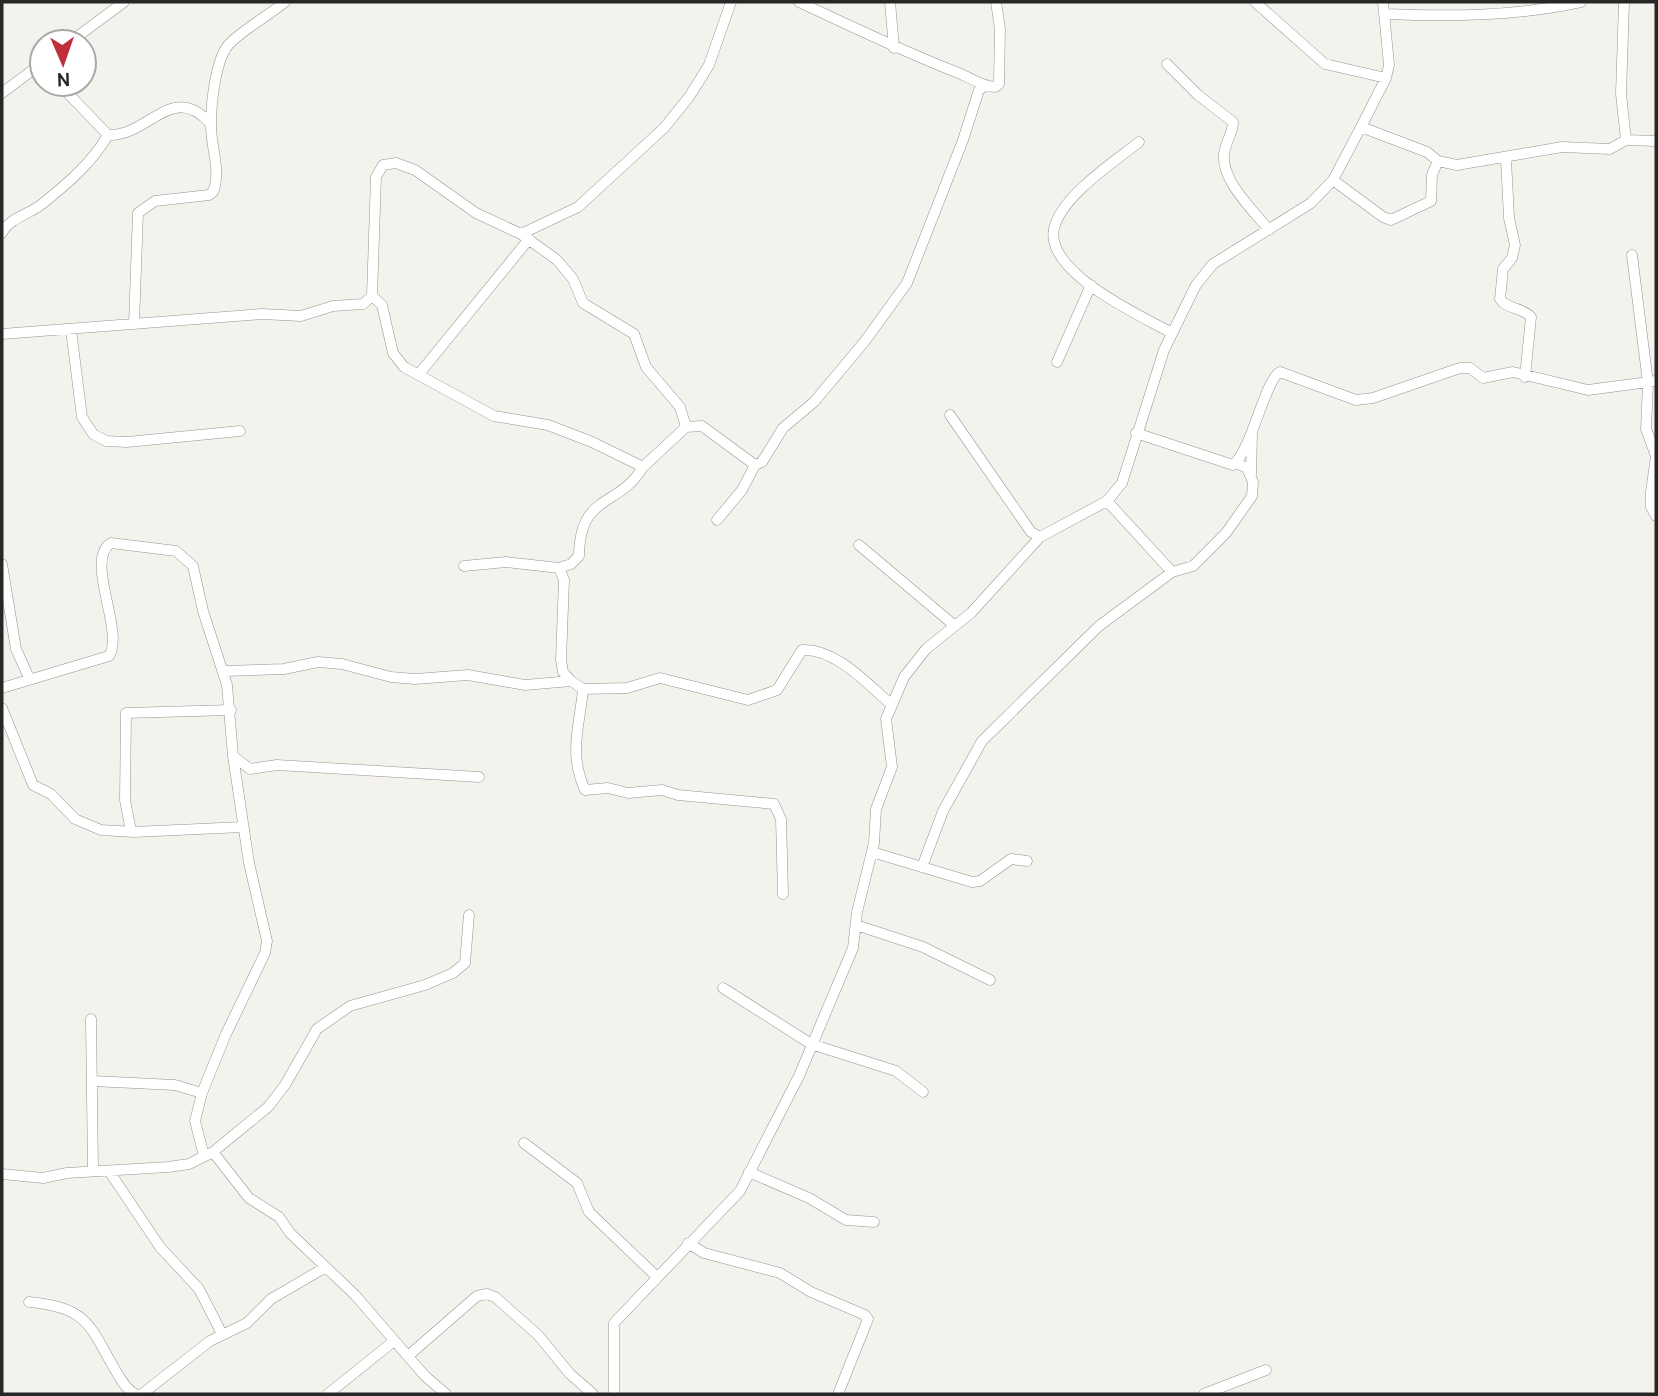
<svg xmlns="http://www.w3.org/2000/svg" width="1658" height="1396" viewBox="0 0 1658 1396" font-family="Cabin,sans-serif">
<style>
.lines{fill:none;stroke-linecap:round;stroke-linejoin:round}
.minor-casing{stroke:#95938e;stroke-width:11}
.minor{stroke:#fff;stroke-width:10}
</style>
<rect width="100%" height="100%" fill="#f4f2ed"/>
<g class="lines">
<defs>
<path id="minor" d="M 799,2 C 851,26 902,51 956,72 C 970,77 980,86 995,87 L 999,84 L 1000,29 L 996,2
M 890,2 L 894,48
M 1255,2 L 1325,64 L 1386,78
M 1624,2 L 1621,94 L 1626,140
M 1386,14 C 1452,17 1516,16 1581,2
M 70,42 L 124,2
M 1167,64 L 1198,95 L 1233,122 C 1233,133 1225,143 1224,154 C 1221,181 1254,211 1269,230
M 59,84 L 108,135 C 149,137 171,81 210,123
M 2,93 L 42,63
M 1361,127 L 1386,78 L 1389,65 L 1383,2
M 1139,142 C 1114,162 1065,194 1055,225 C 1039,270 1141,316 1172,333
M 1506,159 L 1509,218 L 1515,245 L 1512,258 L 1503,269 L 1500,299 C 1506,309 1522,307 1531,317 L 1525,377
M 1333,180 L 1383,217 L 1391,220 L 1431,201 L 1432,175 L 1438,161
M 2,233 C 9,218 30,214 42,204 C 67,184 92,163 108,135
M 521,234 L 578,207 L 664,128 L 689,97 L 709,65 L 731,2
M 1632,255 L 1648,383 L 1646,429 L 1656,456 L 1651,492 L 1651,507 L 1656,516
M 372,296 L 382,305 L 393,353 L 404,367 L 494,416 L 548,425 L 592,442 L 643,467 L 686,427 L 702,426 L 755,465
M 134,324 L 138,213 L 155,201 L 209,195 L 213,192 C 220,176 214,155 212,139 C 209,116 214,61 229,44 C 245,28 268,16 285,2
M 71,330 L 82,417 L 93,434 L 106,441 L 127,442 L 240,431
M 2,334 L 262,314 L 301,316 L 333,306 L 363,304 L 372,296 L 376,177 L 383,165 L 396,163 L 415,170 L 476,213 L 521,234 L 557,260 L 573,279 L 583,303 L 634,334 L 646,367 L 680,407 L 686,427
M 1057,362 L 1091,285
M 419,374 L 529,239
M 950,415 L 1031,532 L 1040,537
M 1136,433 L 1233,465 C 1252,450 1265,379 1280,372 L 1356,400 L 1373,398 L 1460,368 L 1470,368 L 1483,378 L 1513,372 L 1588,390 L 1656,381
M 1251,474 L 1252,434
M 1107,501 L 1172,572
M 717,520 L 742,490 L 755,465 L 762,462 L 783,428 L 814,402 L 865,341 L 907,283 L 963,140 L 979,90 L 983,87
M 859,545 L 955,626
M 2,564 L 16,649 L 29,678
M 464,566 L 506,562 L 559,568 L 564,580 L 561,660 L 563,672 L 571,681
M 559,568 L 571,564 L 579,556 C 580,492 618,509 643,467
M 224,671 L 284,669 L 318,662 L 342,664 L 391,677 L 415,679 L 468,675 L 525,685 L 571,681 L 583,689 C 580,725 568,753 585,790 L 608,788 L 628,793 L 662,790 L 678,795 L 774,804 L 781,819 L 783,894
M 2,688 L 109,656 C 125,631 84,560 111,543 L 176,551 L 193,566 L 203,611 L 227,685 L 233,756 L 249,863 L 267,941 L 265,953 L 226,1034 L 202,1093 L 195,1121 L 204,1156
M 583,689 L 627,688 L 660,678 L 748,700 L 777,690 L 802,650 C 836,648 868,685 892,705
M 2,708 L 33,785 L 51,794 L 75,819 L 101,830 L 134,832 L 243,827
M 233,756 L 250,769 L 277,765 L 479,777
M 131,831 L 125,800 L 126,713 L 231,710
M 872,852 L 972,882 L 980,881 L 1011,859 L 1027,861
M 922,867 L 943,811 L 982,741 L 1099,626 L 1172,572 L 1193,566 L 1226,533 L 1252,496 L 1253,482 L 1247,468 L 1236,463
M 856,925 L 923,947 L 990,980
M 723,988 L 811,1044 L 896,1071 L 923,1092
M 91,1019 L 93,1171
M 92,1081 L 175,1085 L 202,1093
M 524,1143 L 577,1183 L 589,1212 L 656,1276
M 213,1152 L 268,1107 L 285,1085 L 317,1029 L 350,1006 L 425,985 L 453,973 L 465,963 L 469,915
M 109,1171 L 160,1247 L 199,1289 L 222,1334
M 749,1172 L 809,1198 L 846,1220 L 874,1222
M 2,1174 L 43,1178 L 67,1173 L 168,1167 L 189,1164 L 213,1152 L 249,1198 L 279,1217 L 290,1233 L 355,1295 L 425,1376 L 446,1394
M 688,1243 L 704,1253 L 780,1273 L 811,1292 L 865,1315 L 868,1319 L 838,1394
M 29,1302 C 90,1307 90,1328 117,1373 C 122,1381 126,1389 135,1394
M 408,1356 L 477,1296 L 487,1294 L 495,1297 L 538,1335 L 570,1374 L 593,1394
M 142,1394 L 210,1341 L 247,1323 L 271,1299 L 326,1267
M 328,1394 L 394,1341
M 614,1394 L 614,1323 L 740,1191 L 799,1076 L 853,948 L 857,912 L 874,843 L 876,809 L 892,767 L 886,719 L 904,677 L 926,649 L 971,613 L 1040,537 L 1107,501 L 1122,483 L 1164,350 L 1196,285 L 1213,264 L 1311,203 L 1333,180 L 1361,127 L 1427,152 L 1438,161 L 1457,165 L 1562,147 L 1610,149 L 1626,140 L 1656,141
M 1204,1394 L 1266,1370"/>
</defs>
<!-- minor casing -->
<use href="#minor" class="minor-casing"/>
<!-- minor -->
<use href="#minor" class="minor"/>
</g>
<!-- border -->
<rect width="1658" height="1396" fill="none" stroke="#272725" stroke-width="7"/>
<!-- north arrow -->
<g transform="translate(63 63) rotate(178)"><circle r="33" fill="#ffffff" stroke="#a9a9a8" stroke-width="2"/>
<path d="M0-5L12 26L0 18L-12 26Z" fill="#bf2f3b"/>
<text y="-10" font-size="19" font-weight="bold" text-anchor="middle" fill="#272725">N</text>
</g>
</svg>
